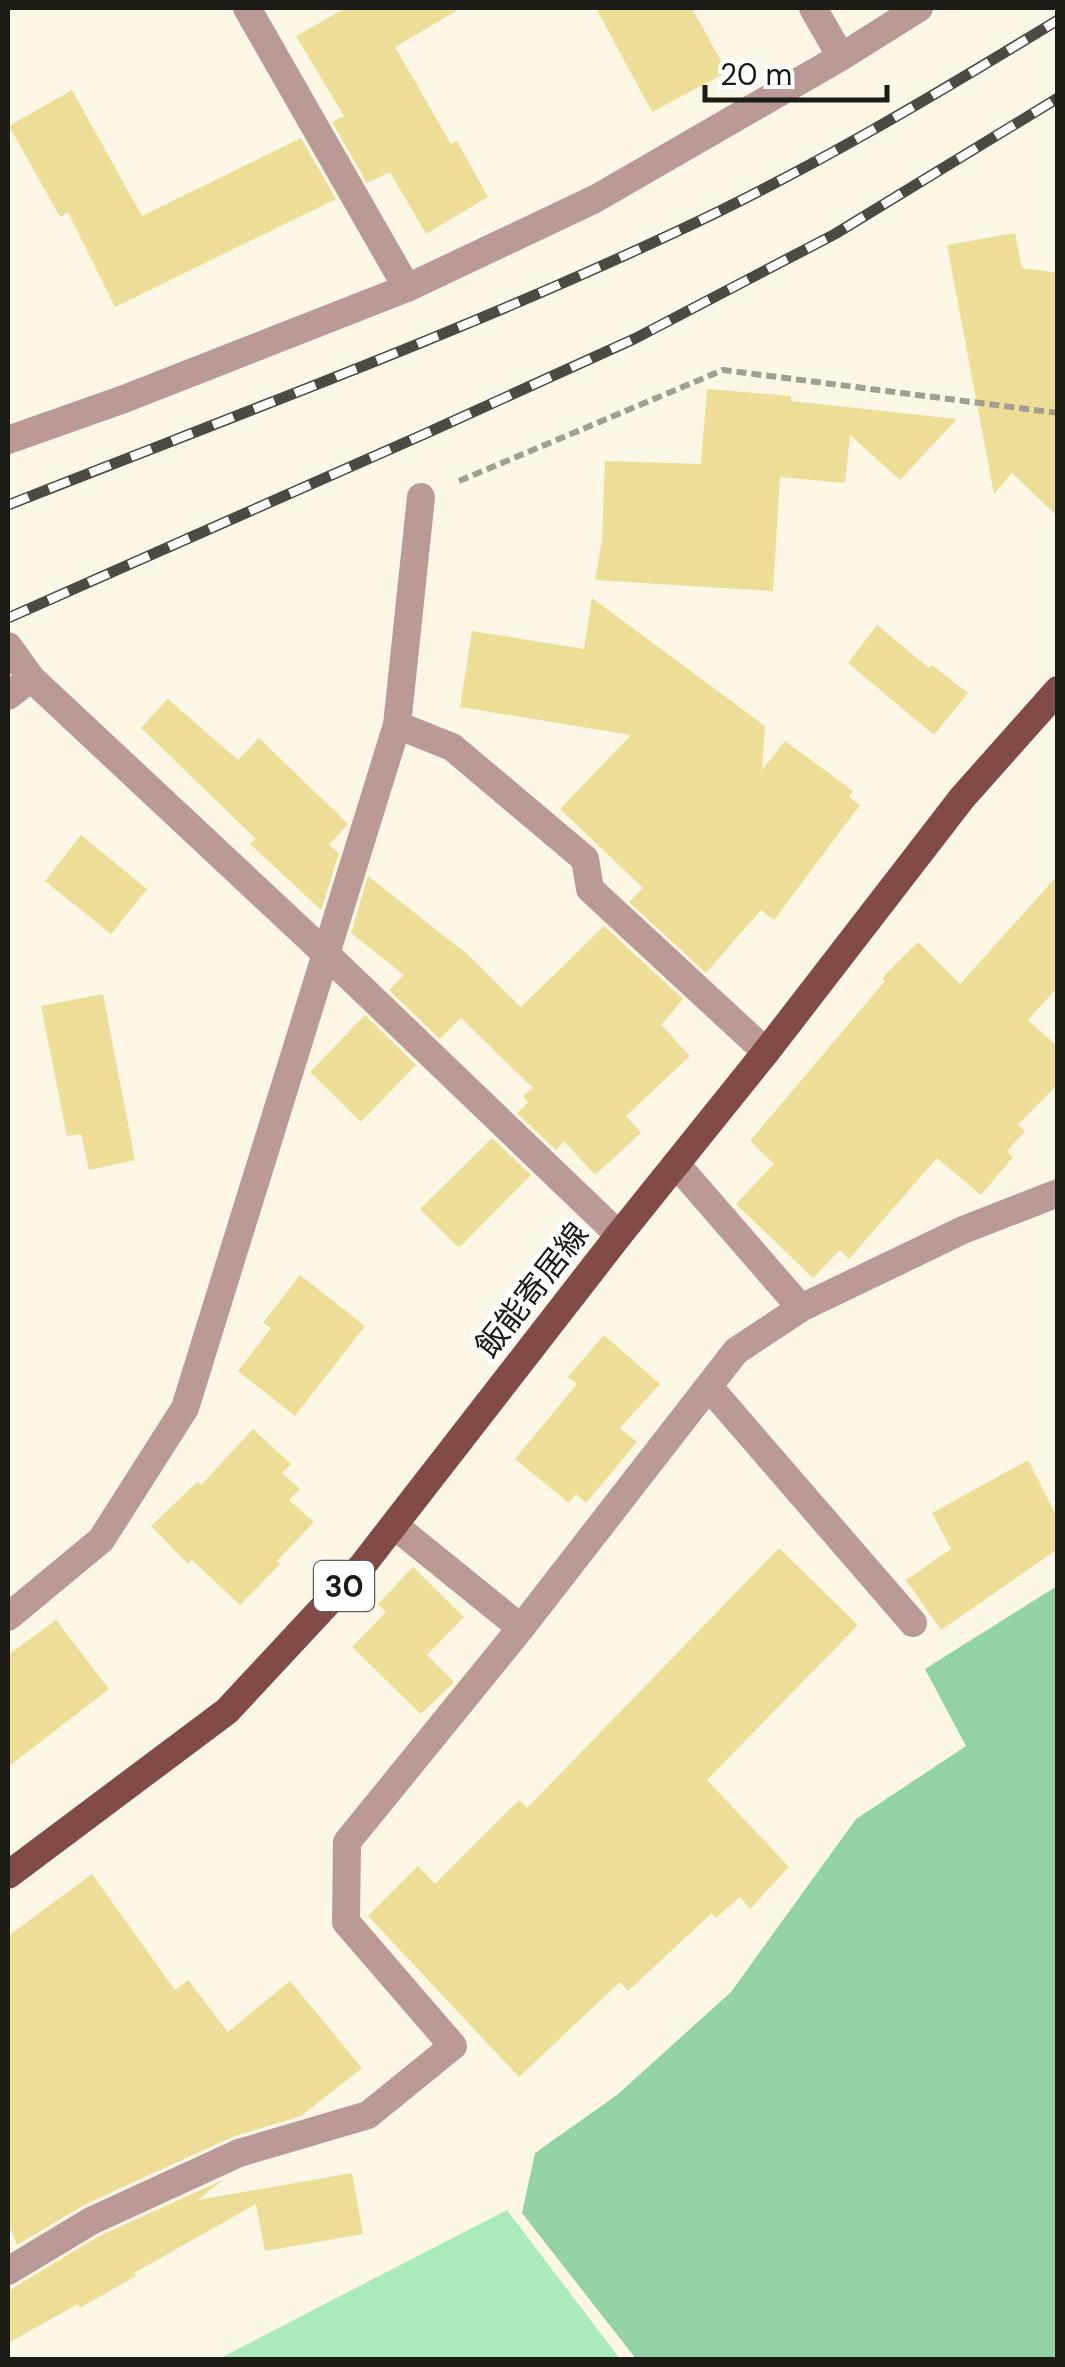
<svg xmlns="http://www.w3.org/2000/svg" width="1065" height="2367" viewBox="0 0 1065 2367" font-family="'DM Sans','Noto Sans JP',sans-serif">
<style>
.green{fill:#aaeabb}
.forest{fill:#93d2a4}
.building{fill:#eedd97}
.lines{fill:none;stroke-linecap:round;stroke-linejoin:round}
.path{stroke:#a29f91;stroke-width:6;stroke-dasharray:10 5;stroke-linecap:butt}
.service{stroke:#bb9995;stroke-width:28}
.minor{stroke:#bb9995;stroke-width:28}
.tertiary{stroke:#bb9995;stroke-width:28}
.primary{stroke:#834b47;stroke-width:28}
.rail-casing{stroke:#4c4a41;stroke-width:11}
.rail{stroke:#fff;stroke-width:8;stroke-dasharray:22;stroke-linecap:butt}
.labels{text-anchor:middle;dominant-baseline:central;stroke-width:9;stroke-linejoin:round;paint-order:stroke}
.shield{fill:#fff;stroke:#605f5a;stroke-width:2.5}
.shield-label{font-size:30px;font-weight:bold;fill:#1c1b14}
.street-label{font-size:32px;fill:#1c1b14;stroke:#fff}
</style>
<rect width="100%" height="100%" fill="#fbf7e4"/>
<!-- green -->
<path class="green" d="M 507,2210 L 620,2359 L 219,2359 L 257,2339 Z"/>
<!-- forest -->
<path class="forest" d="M 1057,1586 L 1057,2359 L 636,2359 L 522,2213 L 535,2153 L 617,2095 L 731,1992 L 856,1819 L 966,1746 L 925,1669 Z"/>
<!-- building -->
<path class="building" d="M 346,8 L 461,8 L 395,47 L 451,144 L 457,141 L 488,197 L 426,234 L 390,172 L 367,183 L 332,122 L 344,116 L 296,36 Z
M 596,8 L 692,8 L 727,72 L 652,112 Z
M 72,90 L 142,216 L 301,138 L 336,199 L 115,307 L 68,212 L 60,217 L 9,126 Z
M 1015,233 L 1022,268 L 1058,273 L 1058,517 L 1012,473 L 994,494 L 947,245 Z
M 707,389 L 791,396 L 791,401 L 957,419 L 900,480 L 850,435 L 845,483 L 780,477 L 773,591 L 595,580 L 602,540 L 605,461 L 701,464 Z
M 592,598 L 765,726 L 762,770 L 785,741 L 853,791 L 849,797 L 860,805 L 774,920 L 761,910 L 706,973 L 629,902 L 643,888 L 560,809 L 631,735 L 460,707 L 472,631 L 584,649 Z
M 877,625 L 929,668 L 932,665 L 968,693 L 934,735 L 848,663 Z
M 168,699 L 238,760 L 259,738 L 348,824 L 329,845 L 339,853 L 321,910 L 250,844 L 256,839 L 141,728 Z
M 81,835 L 147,889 L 111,934 L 45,881 Z
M 1058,875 L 1058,987 L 1028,1020 L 1058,1047 L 1058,1084 L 1018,1125 L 1025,1131 L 1007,1151 L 1013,1157 L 981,1195 L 937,1158 L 849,1259 L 840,1250 L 813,1278 L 736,1204 L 774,1164 L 750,1141 L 885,981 L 882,978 L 918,942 L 960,984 Z
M 368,876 L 467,954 L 521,1007 L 604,926 L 683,999 L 661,1025 L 690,1056 L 626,1116 L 641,1133 L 595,1175 L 564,1141 L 556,1150 L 517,1113 L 528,1102 L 523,1096 L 533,1088 L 461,1018 L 440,1039 L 389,990 L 404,975 L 351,933 Z
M 103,994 L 135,1160 L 89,1170 L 81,1134 L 67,1136 L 41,1006 Z
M 365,1015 L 416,1065 L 361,1122 L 310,1072 Z
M 492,1138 L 531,1175 L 459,1248 L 420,1209 Z
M 300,1275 L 365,1326 L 295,1416 L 238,1371 L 271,1328 L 263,1323 Z
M 604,1335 L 660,1384 L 620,1428 L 637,1442 L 586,1503 L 576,1494 L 569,1503 L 515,1459 L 577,1384 L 568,1377 Z
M 253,1429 L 291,1464 L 282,1473 L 300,1489 L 289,1500 L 314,1522 L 277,1561 L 280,1564 L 240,1605 L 192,1560 L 188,1564 L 151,1526 L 197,1482 L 201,1485 Z
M 1028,1460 L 1058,1519 L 1058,1549 L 941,1630 L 906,1580 L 951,1549 L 932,1513 Z
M 779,1548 L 858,1625 L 707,1780 L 789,1867 L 750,1909 L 740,1897 L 716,1918 L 712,1913 L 628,1991 L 620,1982 L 519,2077 L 368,1916 L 418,1866 L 435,1884 L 519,1800 L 527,1808 Z
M 413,1567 L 464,1617 L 427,1655 L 454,1682 L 421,1714 L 352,1647 L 386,1612 L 378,1604 Z
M 56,1620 L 109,1689 L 8,1767 L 8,1655 Z
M 92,1874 L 175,1990 L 188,1980 L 228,2032 L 290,1981 L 362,2068 L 301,2116 L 232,2137 L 84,2205 L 17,2245 L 8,2224 L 8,1936 Z
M 352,2173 L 363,2234 L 265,2251 L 256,2204 L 134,2273 L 136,2276 L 80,2308 L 78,2304 L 8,2343 L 8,2291 L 99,2236 L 223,2180 L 198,2200 Z"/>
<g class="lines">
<!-- path -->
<path class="path" d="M 459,481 L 723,370 L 1058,413"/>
<!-- service -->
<path class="service" d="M 8,1617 L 101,1540 L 185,1408 L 397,725 L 421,497"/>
<!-- minor -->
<path class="minor" d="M 247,8 L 407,288
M 813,8 L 841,57
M 8,440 L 124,399 L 407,288 L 595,199 L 841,57 L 919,8
M 8,696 L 31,678
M 397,725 L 452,747 L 585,859 L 590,889 L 766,1052
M 676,1164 L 801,1308
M 709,1387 L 913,1623
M 395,1526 L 521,1628
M 8,2271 L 91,2221 L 239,2153 L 368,2115 L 453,2046 L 346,1922 L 347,1842 L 521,1628 L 736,1351 L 801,1308 L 963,1230 L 1058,1193"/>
<!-- tertiary -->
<path class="tertiary" d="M 8,646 L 31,678 L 326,954 L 619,1235"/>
<!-- primary -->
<path class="primary" d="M 8,1875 L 227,1711 L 362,1566 L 619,1235 L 766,1052 L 962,798 L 1058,690"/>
<defs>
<path id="rail" d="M 8,505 C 233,416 461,333 680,230 C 811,169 935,95 1058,20
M 8,618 L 429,432 L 634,339 L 835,234 L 1058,98"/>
</defs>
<!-- rail casing -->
<use href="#rail" class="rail-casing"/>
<!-- rail -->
<use href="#rail" class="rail"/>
</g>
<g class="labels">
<!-- shield labels -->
<rect class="shield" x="314" y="1561" width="60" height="50" rx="8"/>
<g class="shield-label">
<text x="344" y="1586">30</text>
</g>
<!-- street labels -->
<g class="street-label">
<text transform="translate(532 1290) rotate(-52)">飯能寄居線</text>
</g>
</g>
<!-- border -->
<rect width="1065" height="2367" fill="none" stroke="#1c1b14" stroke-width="20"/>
<!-- scale -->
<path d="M705 85v15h182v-15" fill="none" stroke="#1c1b14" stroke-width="5"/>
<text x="720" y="85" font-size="30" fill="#1c1b14" stroke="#ffffff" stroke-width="8" paint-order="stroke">20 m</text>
</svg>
